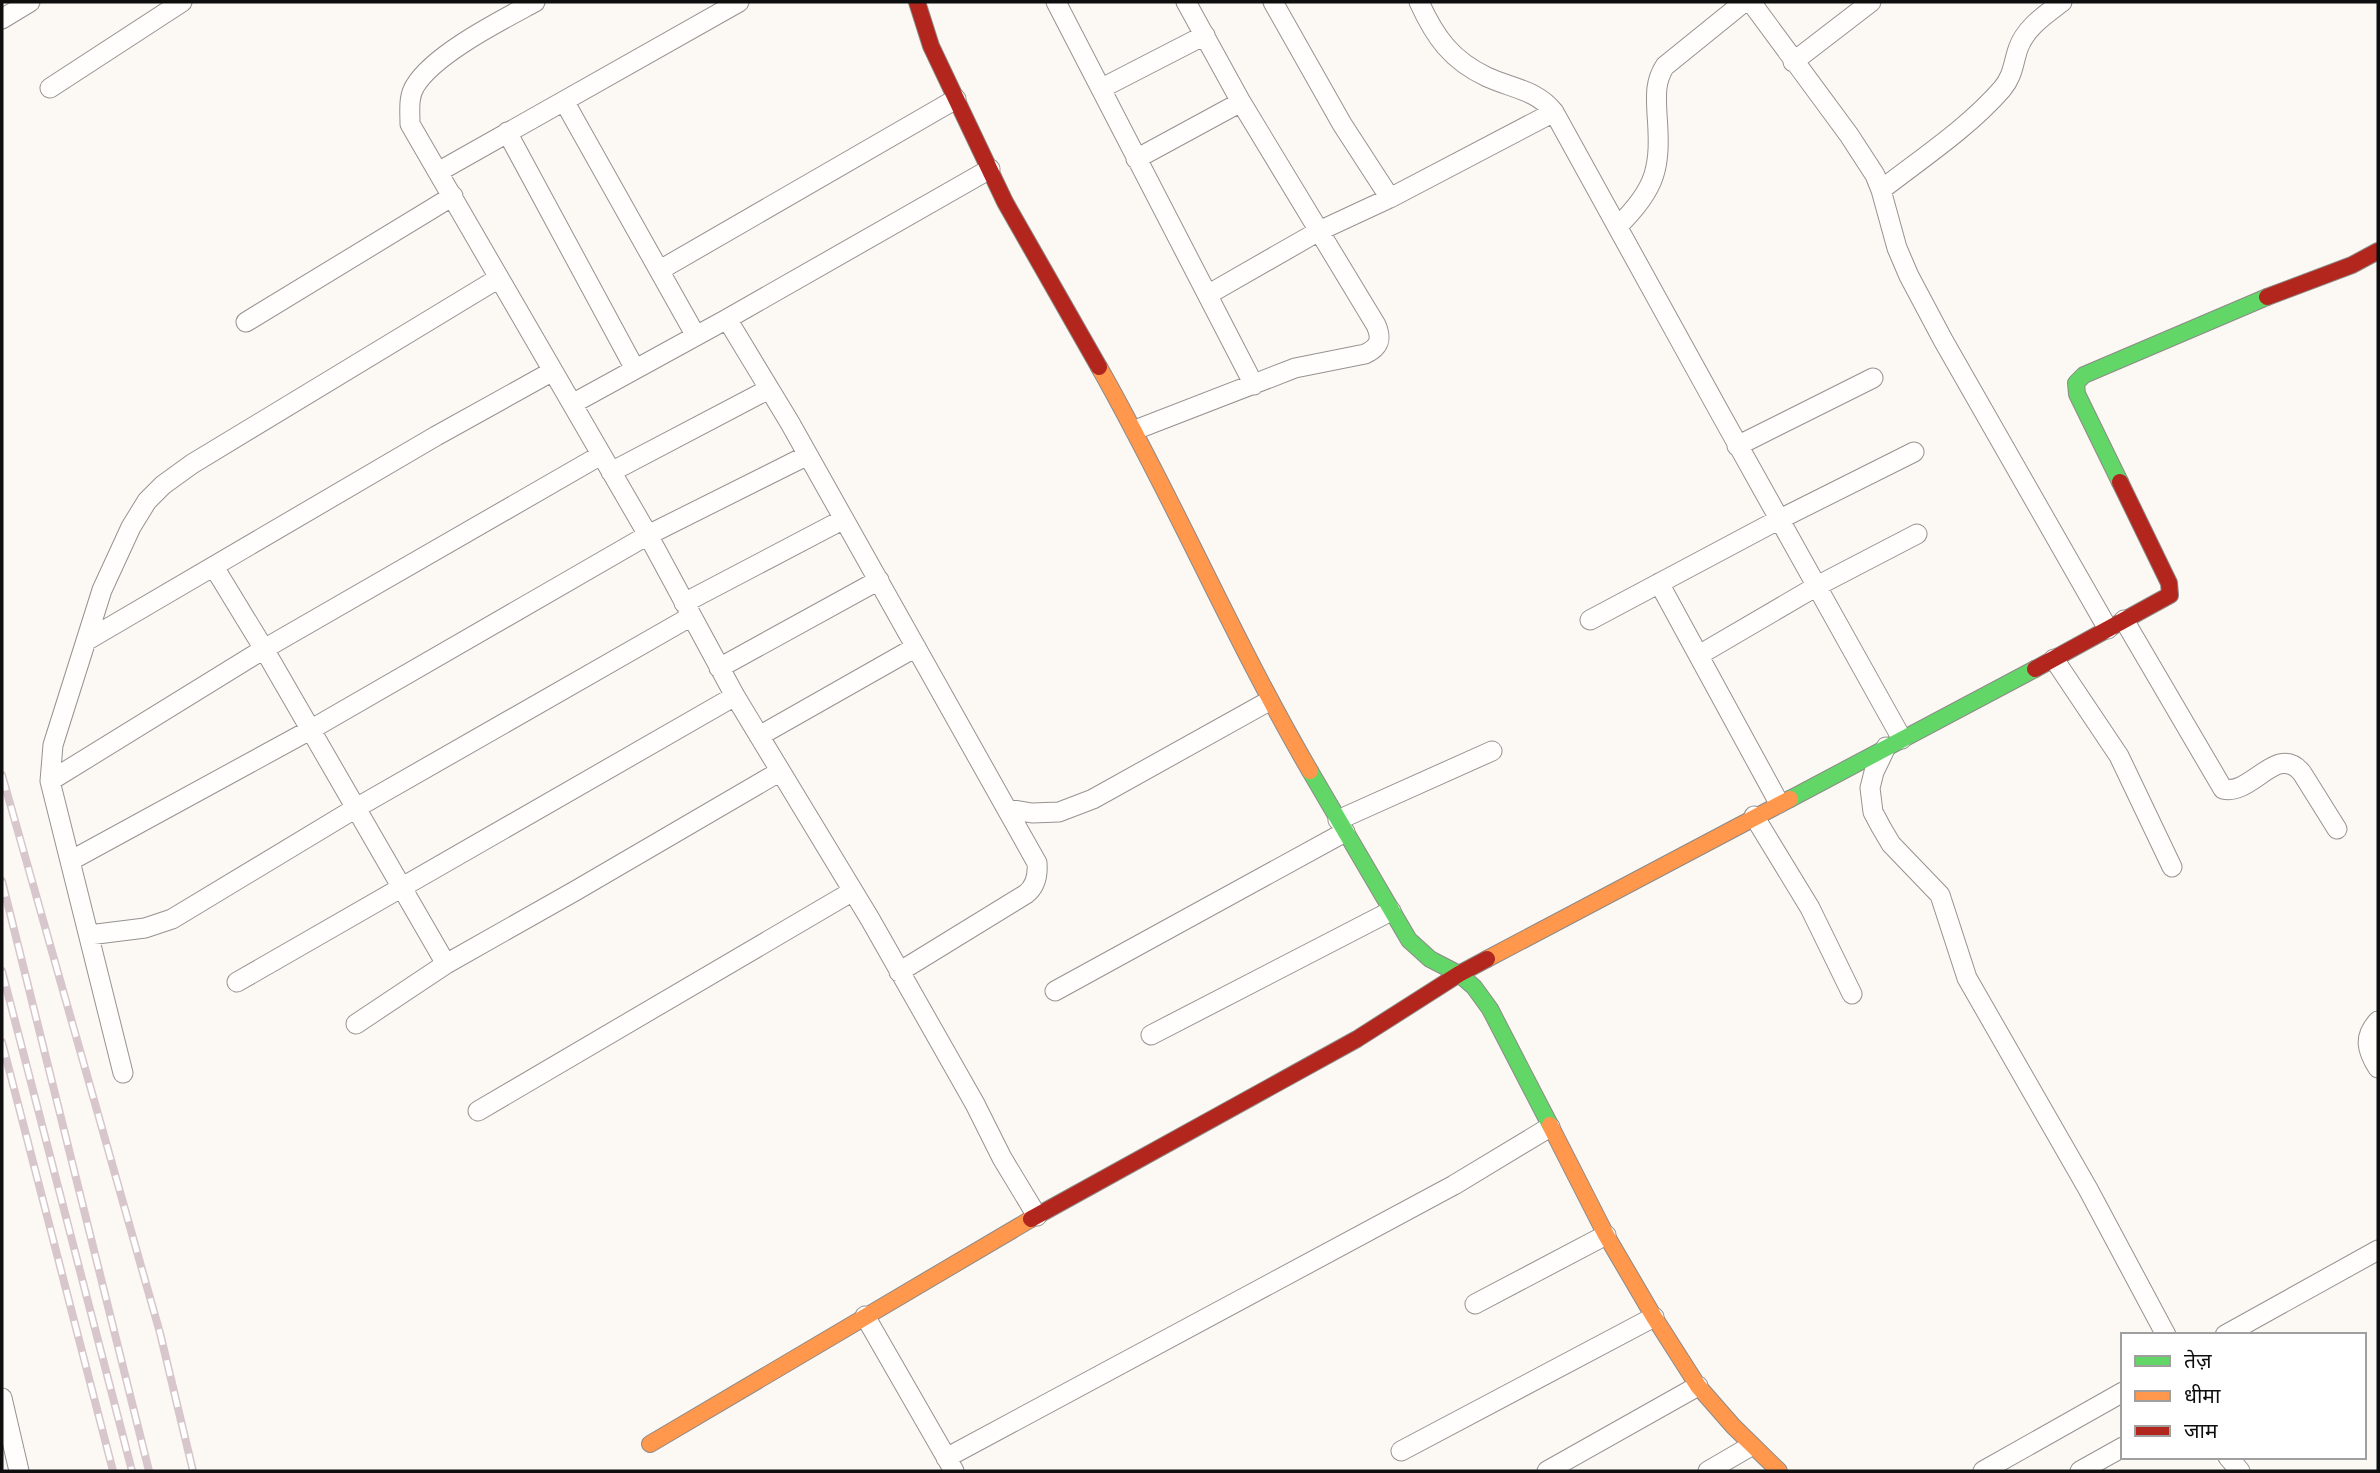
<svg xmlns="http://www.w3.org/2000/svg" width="2380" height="1473" viewBox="0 0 2380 1473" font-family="'Crimson Pro','Noto Sans Devanagari',serif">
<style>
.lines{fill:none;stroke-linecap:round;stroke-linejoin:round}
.street-casing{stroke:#959392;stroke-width:21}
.fast-casing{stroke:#8c8a88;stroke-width:18}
.slow-casing{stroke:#8c8a88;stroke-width:18}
.jam-casing{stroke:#8c8a88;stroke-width:18}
.street{stroke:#fffefd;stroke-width:19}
.fast{stroke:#63d668;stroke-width:16}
.slow{stroke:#ff974d;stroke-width:16}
.jam{stroke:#b3261e;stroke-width:16}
.rail-casing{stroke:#d7c6cb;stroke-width:8}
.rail{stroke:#fff;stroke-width:5;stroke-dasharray:16;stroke-linecap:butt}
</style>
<rect width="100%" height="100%" fill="#fcf8f4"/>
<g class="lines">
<defs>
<path id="street" d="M 535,2 C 502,20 434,54 415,86 C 408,97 410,111 410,124 L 648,535 L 735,696 L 870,919 L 975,1104 L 1002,1158 L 1037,1216
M 1056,2 L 1254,385
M 1273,2 L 1342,124 L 1390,198
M 1419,2 C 1435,37 1451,60 1487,77 C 1511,88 1537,90 1554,112 C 1669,322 1785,530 1902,739
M 1751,2 L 1849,135 L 1875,175 L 1881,190 L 1897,248 L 1909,276 L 1943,340 L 2108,629
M 2,19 L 30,2
M 1793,62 L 1871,2
M 50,88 L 182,2
M 1102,88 L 1205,35
M 564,101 L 696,336
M 507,132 L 635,369
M 1136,159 L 1241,102
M 438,172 L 739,2
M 1881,190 C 1922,158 1968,128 2002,89 C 2013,76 2013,64 2018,49 C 2025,28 2045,15 2062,2
M 1618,226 C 1657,188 1661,167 1657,114 C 1656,96 1655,81 1665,66 L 1744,2
M 660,270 L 956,99
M 1209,294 L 1319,231 L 1390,198 L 1554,112
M 727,319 L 790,423 L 1037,863 C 1038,875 1036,886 1026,894 L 899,972
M 246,322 L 453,196
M 572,404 L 727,319 L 990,169
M 1135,430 L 1295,368 L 1365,354 C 1380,347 1382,339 1376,325 L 1241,102 L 1186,2
M 1737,446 L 1873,378
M 611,472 L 769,389
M 214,567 L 264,649 L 446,964
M 1659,583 L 1779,803
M 684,603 L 844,519
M 1590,620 L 1778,520 L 1914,452
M 2124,620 L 2223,789 C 2252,796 2277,742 2302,773 L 2337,829
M 86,641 L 436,436 L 553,371
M 1699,655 L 1817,586 L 1917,534
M 2054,659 L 2119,756 L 2172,867
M 719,668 L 879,580
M 759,736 L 916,647
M 1886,747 L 1874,772 L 1870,788 L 1873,812 L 1881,827 L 1891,844 L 1940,895 L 1967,978 L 2088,1189 L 2166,1335
M 50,781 L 264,649 L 601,455
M 1008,809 L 1032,813 L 1059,812 L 1093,799 L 1269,701
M 1754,816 L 1810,908 L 1852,994
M 1338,820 L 1492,751
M 70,861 L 310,730 L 648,535 L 808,455
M 89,935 L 145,928 L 172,919 L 356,808 L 690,617
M 237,982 L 735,696
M 1055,991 L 1345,832
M 2378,1021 C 2363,1037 2367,1051 2378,1068
M 356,1024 L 446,964 L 575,891 L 779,772
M 1151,1035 L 1391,911
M 123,1073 L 50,781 L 53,745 L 102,590 L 131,527 L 147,501 L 163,485 L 192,464 L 499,278
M 478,1111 L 853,891
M 1475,1304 L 1606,1235
M 865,1316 L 954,1471
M 2225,1335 L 2378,1250
M 2,1398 L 19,1471
M 1401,1451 L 1654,1317
M 2228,1457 L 2240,1471
M 946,1458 L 1454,1185 L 1550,1127
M 1547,1471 L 1698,1386
M 1708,1471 L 1751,1446
M 1983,1471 L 2123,1392
M 2080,1471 L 2123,1447"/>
<path id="fast" d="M 2120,482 L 2077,394 L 2076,383 L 2084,375 L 2267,297
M 1310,771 L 1409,940 L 1430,959 L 1459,974 L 1474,987 L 1490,1009 L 1550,1125
M 1790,799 L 2035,669"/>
<path id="slow" d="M 1099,367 C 1174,499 1233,639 1310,771
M 1487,959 L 1790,799
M 1550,1125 L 1606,1235 L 1654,1317 L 1698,1386 L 1733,1426 L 1779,1471
M 650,1444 L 1031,1219"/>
<path id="jam" d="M 917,2 L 931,46 L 1005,202 L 1099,367
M 2267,297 L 2352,265 L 2378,251
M 2035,669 L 2170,595 L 2169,583 L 2120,482
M 1031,1219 L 1357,1039 L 1459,974 L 1487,959"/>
</defs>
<!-- street casing -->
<use href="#street" class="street-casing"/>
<!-- fast casing -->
<use href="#fast" class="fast-casing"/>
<!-- slow casing -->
<use href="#slow" class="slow-casing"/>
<!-- jam casing -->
<use href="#jam" class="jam-casing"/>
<!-- street -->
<use href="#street" class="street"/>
<!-- fast -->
<use href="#fast" class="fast"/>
<!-- slow -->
<use href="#slow" class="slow"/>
<!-- jam -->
<use href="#jam" class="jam"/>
<defs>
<path id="rail" d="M 2,775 L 160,1333 L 193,1471
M 2,881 L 149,1471
M 2,971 L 132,1471
M 2,1042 L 113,1471"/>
</defs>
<!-- rail casing -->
<use href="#rail" class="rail-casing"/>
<!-- rail -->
<use href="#rail" class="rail"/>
</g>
<!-- border -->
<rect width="2380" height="1473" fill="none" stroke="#0e0e0e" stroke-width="7"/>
<!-- legend -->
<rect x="2121" y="1333" width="245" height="126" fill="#ffffff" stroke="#9f9f9f" stroke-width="2"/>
<rect x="2135" y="1356" width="35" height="10" fill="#63d668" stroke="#9f9f9f" stroke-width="2"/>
<text x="2184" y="1368" font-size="21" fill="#0e0e0e">तेज़</text>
<rect x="2135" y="1391" width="35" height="10" fill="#ff974d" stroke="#9f9f9f" stroke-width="2"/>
<text x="2184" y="1403" font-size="21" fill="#0e0e0e">धीमा</text>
<rect x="2135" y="1426" width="35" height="10" fill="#b3261e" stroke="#9f9f9f" stroke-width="2"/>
<text x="2184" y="1438" font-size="21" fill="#0e0e0e">जाम</text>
</svg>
